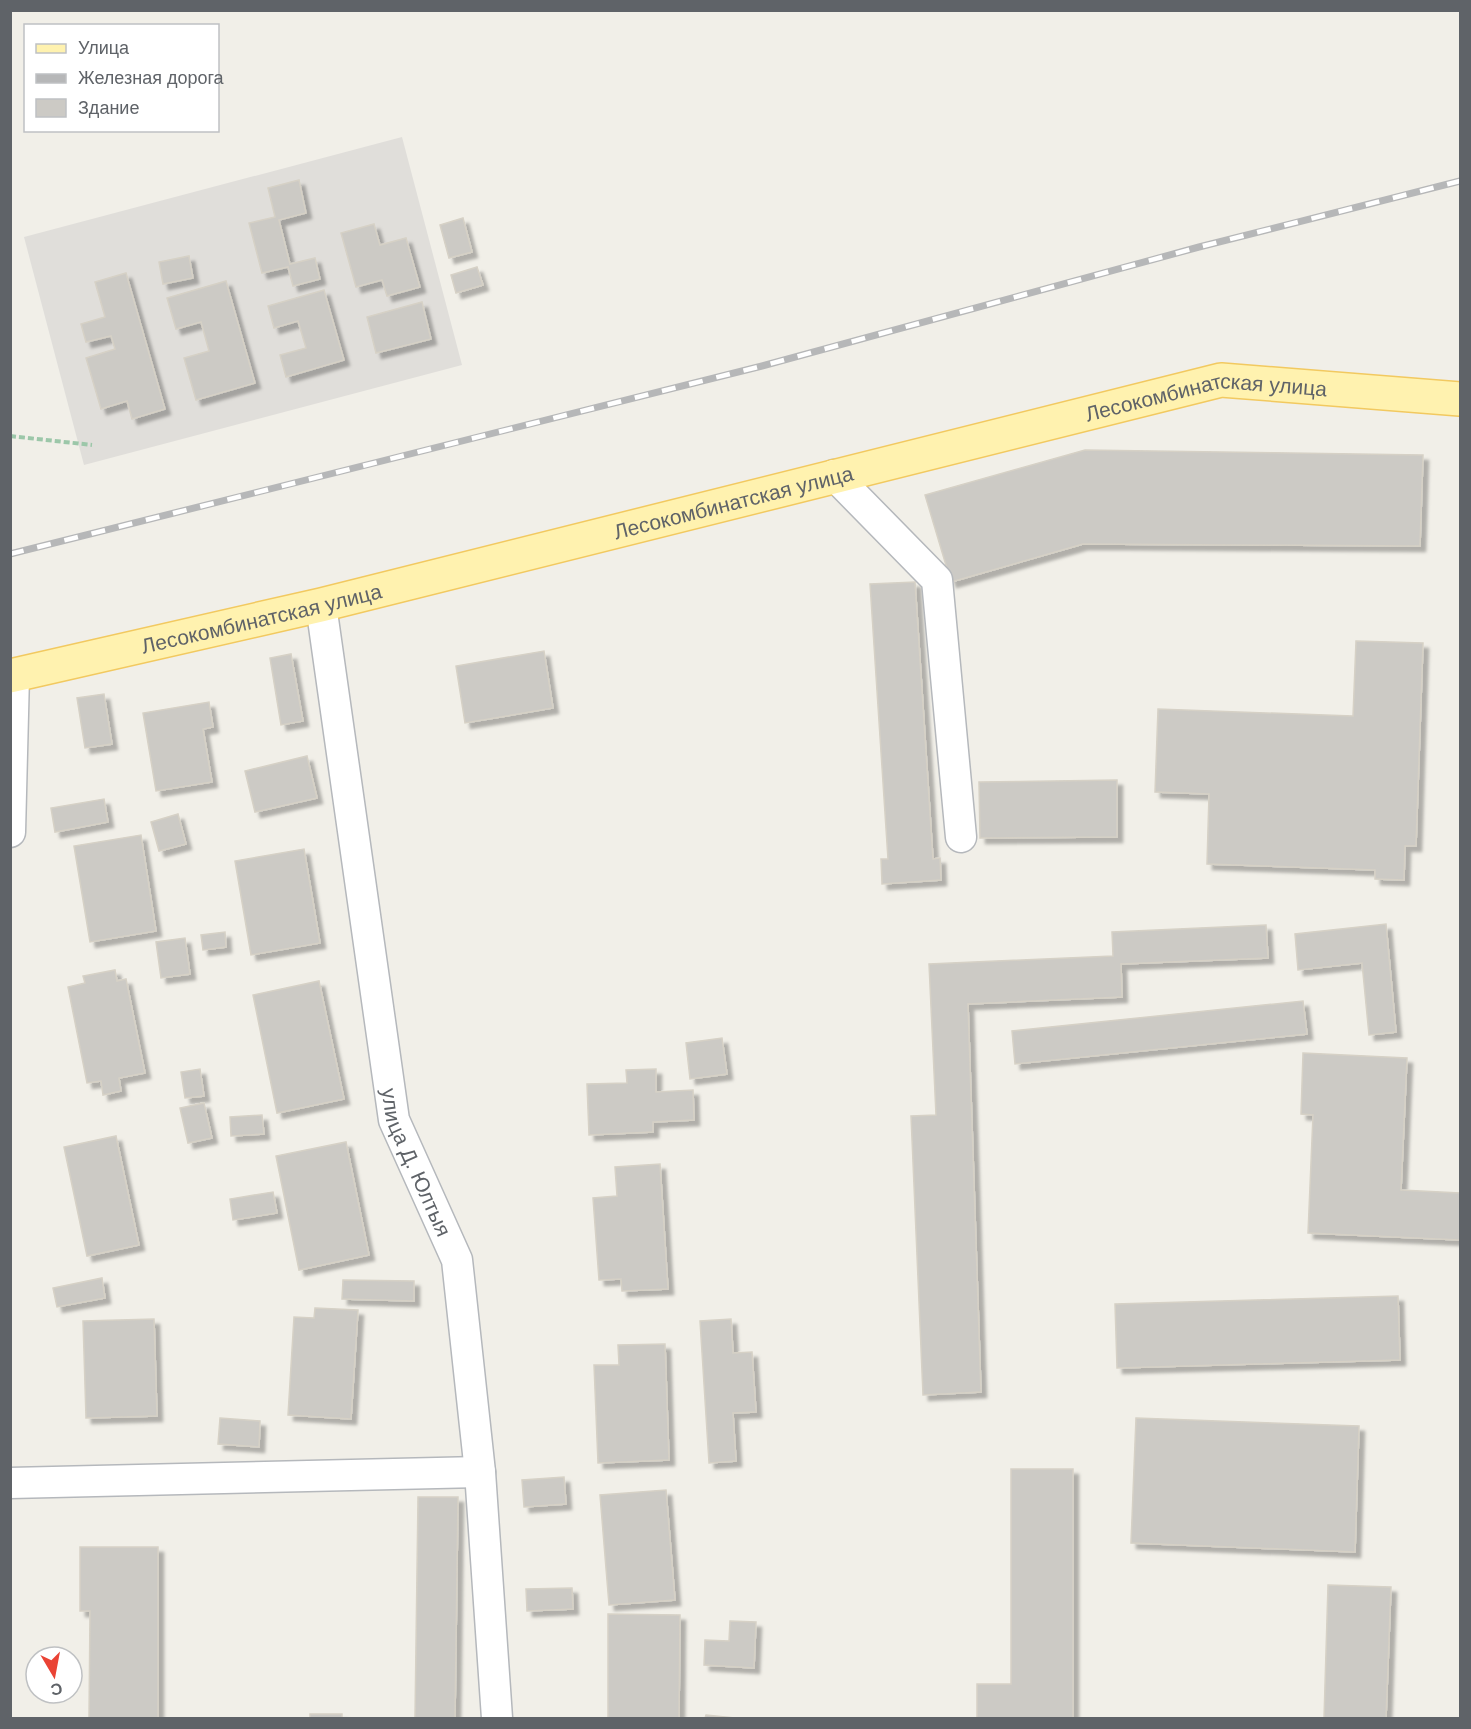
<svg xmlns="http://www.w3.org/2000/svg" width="1471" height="1729" viewBox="0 0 1471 1729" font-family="Helvetica,sans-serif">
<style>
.industrial{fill:#e0deda}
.building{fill:#cccac5;stroke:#d6d1c6;stroke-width:1.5;filter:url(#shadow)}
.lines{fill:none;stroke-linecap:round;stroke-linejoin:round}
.minor-casing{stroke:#b5b8bc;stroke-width:33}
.major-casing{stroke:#f2c960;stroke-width:36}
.path{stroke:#9cc7a9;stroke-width:4;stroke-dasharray:6 3;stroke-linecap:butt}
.minor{stroke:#fff;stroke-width:30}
.major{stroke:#fff2af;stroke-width:33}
.rail-casing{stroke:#b6b7b8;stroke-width:7}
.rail{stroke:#fff;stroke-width:4.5;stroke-dasharray:14;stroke-linecap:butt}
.labels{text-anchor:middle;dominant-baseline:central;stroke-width:5;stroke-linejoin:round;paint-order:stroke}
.street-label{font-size:21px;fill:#5f6368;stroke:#fff}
</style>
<defs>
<filter id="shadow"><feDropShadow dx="5.5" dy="5.5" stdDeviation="1.5" flood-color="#0004"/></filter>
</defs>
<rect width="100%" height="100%" fill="#f1efe8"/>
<!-- industrial -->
<path class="industrial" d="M 402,137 L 462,365 L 84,465 L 24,237 Z"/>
<!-- building -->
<path class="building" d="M 299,180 L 306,213 L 279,220 L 290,264 L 315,258 L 320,279 L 293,286 L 288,267 L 262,273 L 249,223 L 275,217 L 268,188 Z
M 463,218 L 472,252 L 449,258 L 440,225 Z
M 374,224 L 380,245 L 406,238 L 420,287 L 387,296 L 382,280 L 356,287 L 341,233 Z
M 189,256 L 193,278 L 163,284 L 159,262 Z
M 477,267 L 483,285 L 456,293 L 451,275 Z
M 126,273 L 165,409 L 132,419 L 127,401 L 101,409 L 86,358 L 115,349 L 111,336 L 86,342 L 81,324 L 105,317 L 95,282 Z
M 226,281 L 255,383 L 196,400 L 184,358 L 209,351 L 201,322 L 176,329 L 167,298 Z
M 324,290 L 344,360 L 286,377 L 280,355 L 306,348 L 298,321 L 274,328 L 268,306 Z
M 422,302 L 431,339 L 376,353 L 367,317 Z
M 1085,450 L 1423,455 L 1420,546 L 1083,544 L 951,582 L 925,495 Z
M 915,582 L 933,859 L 940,858 L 941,880 L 882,884 L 881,859 L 888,859 L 870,584 Z
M 1356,641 L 1423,643 L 1416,846 L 1405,846 L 1404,880 L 1375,879 L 1375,870 L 1207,864 L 1209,794 L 1155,792 L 1158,709 L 1353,716 Z
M 544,651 L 553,708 L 465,723 L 456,666 Z
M 291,654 L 303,721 L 281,725 L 270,658 Z
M 104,694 L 112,744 L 85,748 L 77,698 Z
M 209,702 L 213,727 L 203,729 L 212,782 L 156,791 L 143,713 Z
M 307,756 L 317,798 L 255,812 L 245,771 Z
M 1117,780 L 1117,837 L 980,838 L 979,782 Z
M 104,799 L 108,822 L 55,832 L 51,808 Z
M 178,814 L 186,844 L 159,851 L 151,822 Z
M 141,835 L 156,931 L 90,942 L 74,846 Z
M 304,849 L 320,943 L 251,955 L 235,861 Z
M 1386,924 L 1396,1032 L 1369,1035 L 1362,963 L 1298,970 L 1295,934 Z
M 1266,925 L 1268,958 L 1121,964 L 1122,997 L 968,1004 L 981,1392 L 923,1395 L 911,1116 L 936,1115 L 929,964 L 1113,956 L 1112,932 Z
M 225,932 L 226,947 L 203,950 L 201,935 Z
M 185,938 L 190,974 L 161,978 L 156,942 Z
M 115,970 L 117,981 L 126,979 L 145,1073 L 119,1078 L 121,1091 L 103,1095 L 101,1081 L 87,1083 L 68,987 L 85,983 L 83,976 Z
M 319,981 L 344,1099 L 277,1113 L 253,995 Z
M 1303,1001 L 1307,1034 L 1015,1064 L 1012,1031 Z
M 722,1038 L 727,1074 L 690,1079 L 686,1043 Z
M 1303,1053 L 1407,1058 L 1401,1190 L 1460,1193 L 1460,1240 L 1308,1233 L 1313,1115 L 1301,1114 Z
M 200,1069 L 204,1096 L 185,1098 L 181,1072 Z
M 656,1069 L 656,1092 L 693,1090 L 694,1120 L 653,1122 L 653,1132 L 589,1135 L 587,1084 L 627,1083 L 626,1070 Z
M 204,1103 L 212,1138 L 188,1143 L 180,1108 Z
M 262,1115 L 264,1134 L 231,1136 L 230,1117 Z
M 116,1136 L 139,1245 L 87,1256 L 64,1147 Z
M 346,1142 L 369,1255 L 299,1270 L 276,1156 Z
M 660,1164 L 668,1289 L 622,1291 L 621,1279 L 599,1280 L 593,1198 L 617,1196 L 615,1167 Z
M 273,1192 L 277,1213 L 233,1220 L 230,1199 Z
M 102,1278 L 105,1298 L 57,1307 L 53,1288 Z
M 343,1280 L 414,1281 L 414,1301 L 342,1299 Z
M 1398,1296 L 1400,1360 L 1117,1368 L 1115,1304 Z
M 315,1308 L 358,1310 L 351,1419 L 288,1415 L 294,1317 L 314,1318 Z
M 154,1319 L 157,1416 L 86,1418 L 83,1321 Z
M 731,1319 L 733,1353 L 752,1352 L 756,1412 L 733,1413 L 736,1461 L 709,1463 L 700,1321 Z
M 665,1344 L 669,1460 L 598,1463 L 594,1365 L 619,1365 L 618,1345 Z
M 220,1418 L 260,1421 L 259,1447 L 218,1444 Z
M 1136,1418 L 1359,1426 L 1355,1552 L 1131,1543 Z
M 1011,1469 L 1073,1469 L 1073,1718 L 977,1718 L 977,1684 L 1011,1684 Z
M 564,1477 L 566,1504 L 524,1507 L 522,1480 Z
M 666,1490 L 675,1600 L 609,1605 L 600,1495 Z
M 418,1497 L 458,1497 L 455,1718 L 415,1718 Z
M 80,1547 L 158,1547 L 158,1718 L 89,1718 L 90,1611 L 80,1611 Z
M 1328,1585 L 1391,1587 L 1386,1718 L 1324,1718 Z
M 572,1588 L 573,1609 L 527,1611 L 526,1589 Z
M 608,1614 L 680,1615 L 679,1718 L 608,1718 Z
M 730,1621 L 756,1622 L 754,1668 L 704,1665 L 705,1640 L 729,1641 Z
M 310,1714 L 342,1714 L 342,1718 L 310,1718 Z
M 706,1715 L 735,1718 L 705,1718 Z"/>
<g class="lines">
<defs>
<g id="minor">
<path d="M 834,475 L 937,580 L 961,837"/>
<path id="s1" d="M 321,605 L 394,1120 L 457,1260 L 480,1472 L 497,1718"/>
<path d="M 10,832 L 14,675"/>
<path d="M 10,1483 L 480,1472"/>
</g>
<g id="major">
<path id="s2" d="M 10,676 L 321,605 L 1221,380 L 1460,399"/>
</g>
</defs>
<!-- minor casing -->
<use href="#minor" class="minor-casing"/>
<!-- major casing -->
<use href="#major" class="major-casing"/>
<!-- path -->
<path class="path" d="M 10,436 L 92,445"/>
<!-- minor -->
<use href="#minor" class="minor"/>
<!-- major -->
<use href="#major" class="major"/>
<defs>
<path id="rail" d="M 10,554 L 762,366 L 1199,247 L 1460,181"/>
</defs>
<!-- rail casing -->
<use href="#rail" class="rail-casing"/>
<!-- rail -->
<use href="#rail" class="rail"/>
</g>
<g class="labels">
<!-- street labels -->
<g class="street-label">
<text stroke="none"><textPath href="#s2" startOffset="1230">Лесокомбинатская улица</textPath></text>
<text stroke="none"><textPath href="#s2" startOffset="744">Лесокомбинатская улица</textPath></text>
<text stroke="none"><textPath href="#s2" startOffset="258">Лесокомбинатская улица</textPath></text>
<text stroke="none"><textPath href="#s1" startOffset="567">улица Д. Юлтыя</textPath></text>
</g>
</g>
<!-- border -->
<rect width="1471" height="1729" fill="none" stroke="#5f6368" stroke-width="24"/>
<!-- legend -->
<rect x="24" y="24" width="195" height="108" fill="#ffffff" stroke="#bfc1c3" stroke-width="1.5"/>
<rect x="36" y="44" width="30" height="9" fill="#fff2af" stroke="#bfc1c3" stroke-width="1.5"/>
<text x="78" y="54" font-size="18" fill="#5f6368">Улица</text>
<rect x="36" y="74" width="30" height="9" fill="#b6b7b8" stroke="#bfc1c3" stroke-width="1.5"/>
<text x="78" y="84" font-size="18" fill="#5f6368">Железная дорога</text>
<rect x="36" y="99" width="30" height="18" fill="#cccac5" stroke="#bfc1c3" stroke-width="1.5"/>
<text x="78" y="114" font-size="18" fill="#5f6368">Здание</text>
<!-- north arrow -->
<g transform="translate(54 1675) rotate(170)"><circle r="28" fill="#ffffff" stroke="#bfc1c3" stroke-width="1.5"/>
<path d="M0-4.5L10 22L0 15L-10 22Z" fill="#ea4335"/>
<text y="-9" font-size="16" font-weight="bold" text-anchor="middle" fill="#5f6368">С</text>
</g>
</svg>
